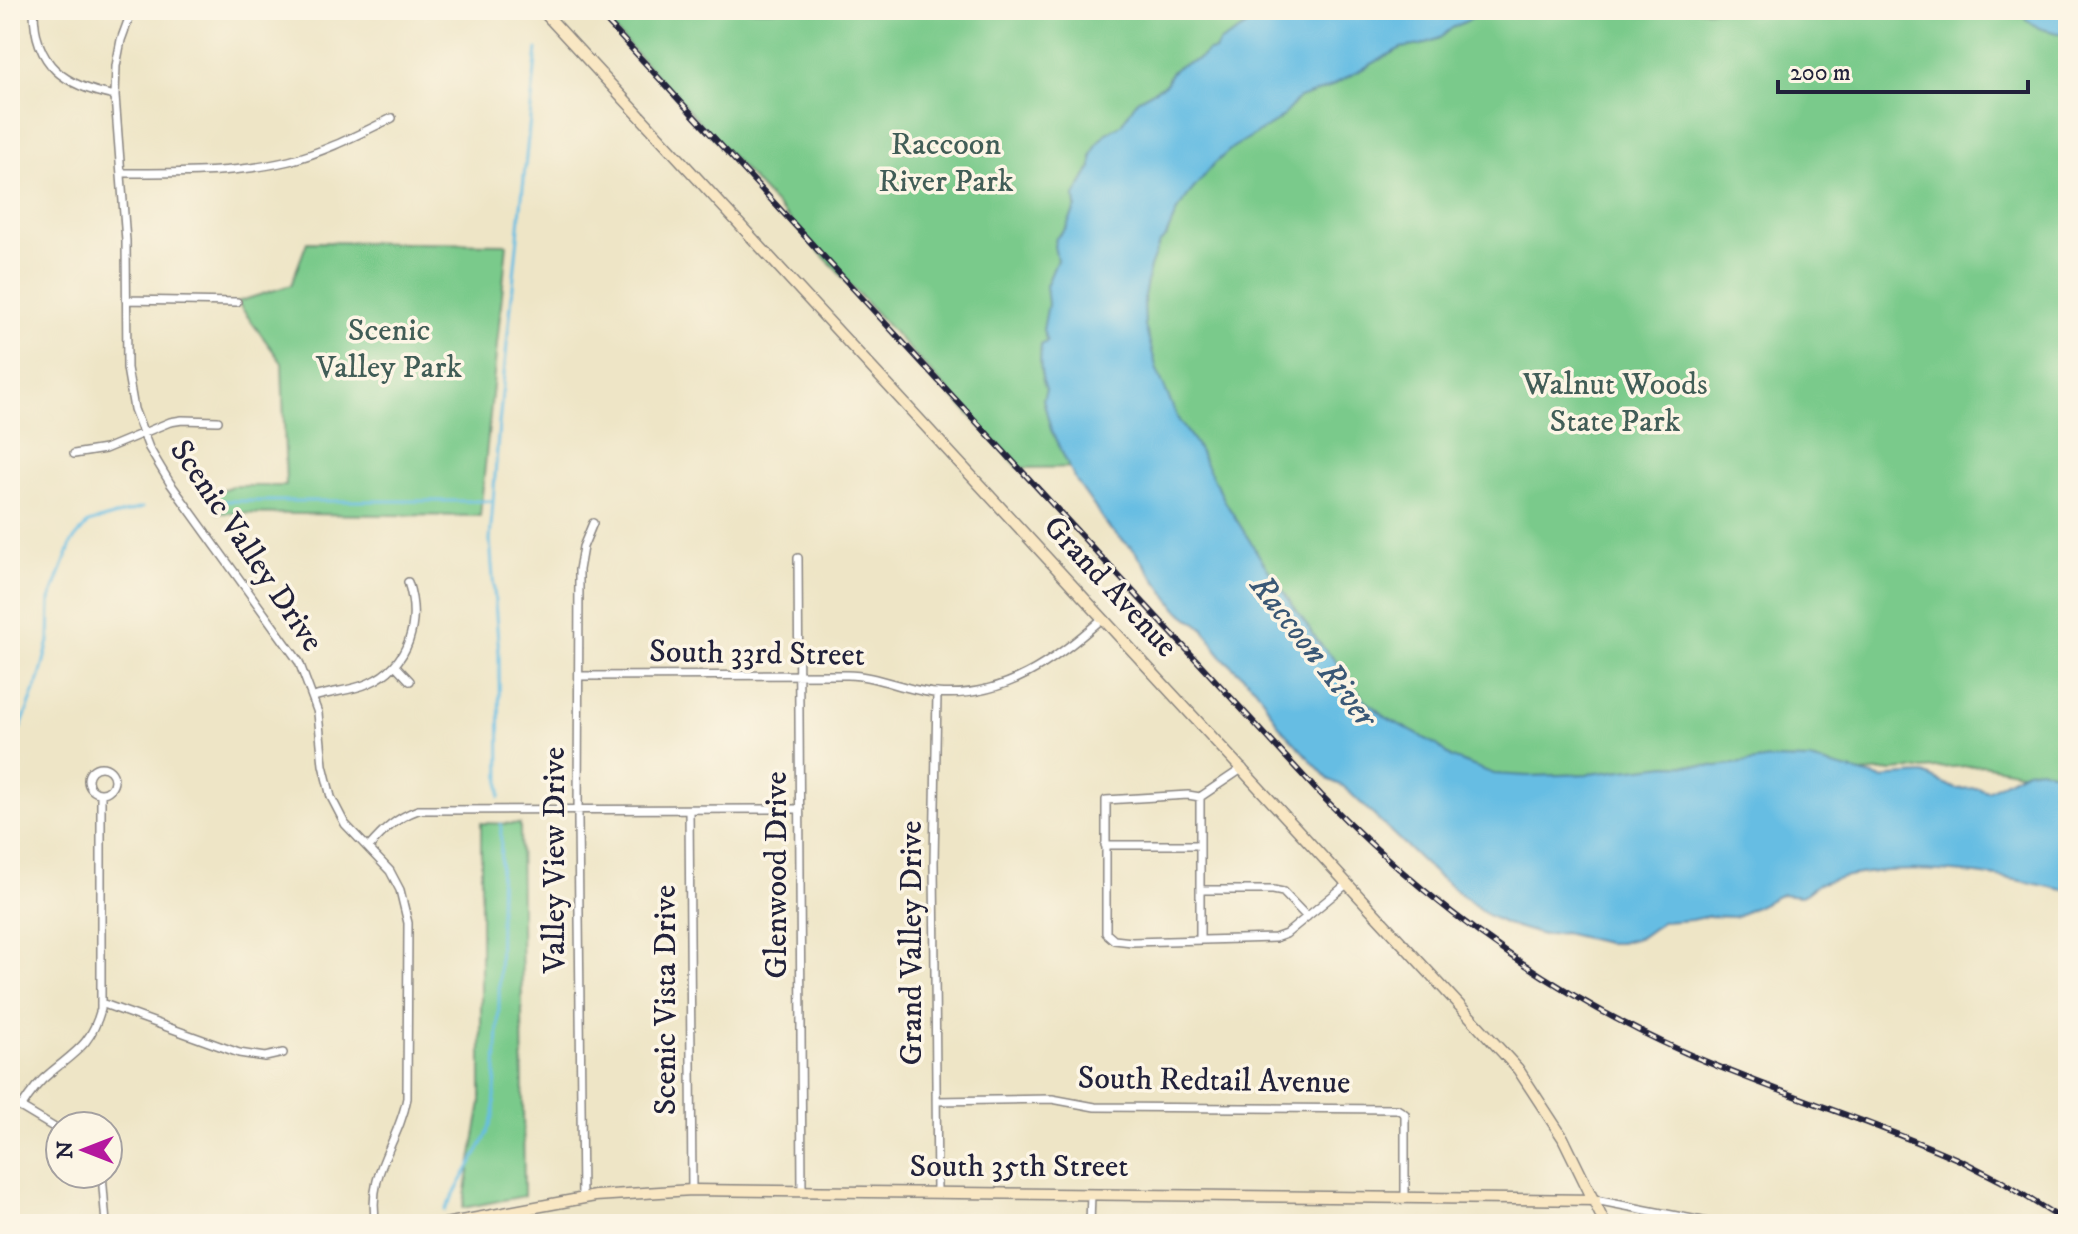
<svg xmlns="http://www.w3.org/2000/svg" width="2078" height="1234" viewBox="0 0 2078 1234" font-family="'IM FELL DW Pica',serif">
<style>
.green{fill:#7aca8b;stroke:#4e7663;stroke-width:2}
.water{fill:#66bde3;stroke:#44708f;stroke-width:2}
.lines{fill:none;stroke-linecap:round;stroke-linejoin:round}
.stream{stroke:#66bde3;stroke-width:3}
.street-casing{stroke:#888480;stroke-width:10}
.secondary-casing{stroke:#888480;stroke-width:13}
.street{stroke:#fff;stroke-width:7}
.secondary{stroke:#f9e7c3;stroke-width:10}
.rail-casing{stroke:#22223b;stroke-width:6}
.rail{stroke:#fcf5e5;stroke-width:3;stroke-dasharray:9;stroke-linecap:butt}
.labels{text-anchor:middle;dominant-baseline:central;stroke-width:7;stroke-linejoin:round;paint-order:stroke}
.park-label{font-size:32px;fill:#415d57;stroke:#fcf5e5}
.street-label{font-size:32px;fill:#22223b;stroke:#fcf5e5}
.water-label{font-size:34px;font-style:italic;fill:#3a5876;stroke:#fcf5e5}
</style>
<rect width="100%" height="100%" fill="#fcf5e5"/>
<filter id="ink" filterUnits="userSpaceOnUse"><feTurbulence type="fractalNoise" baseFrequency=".0125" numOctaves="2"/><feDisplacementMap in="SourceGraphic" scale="16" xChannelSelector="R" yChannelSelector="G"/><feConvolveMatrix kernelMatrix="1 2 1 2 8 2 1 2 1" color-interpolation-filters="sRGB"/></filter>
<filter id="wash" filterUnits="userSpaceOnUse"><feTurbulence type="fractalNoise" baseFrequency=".006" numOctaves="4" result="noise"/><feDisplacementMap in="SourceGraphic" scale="32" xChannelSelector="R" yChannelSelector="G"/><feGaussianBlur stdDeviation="1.8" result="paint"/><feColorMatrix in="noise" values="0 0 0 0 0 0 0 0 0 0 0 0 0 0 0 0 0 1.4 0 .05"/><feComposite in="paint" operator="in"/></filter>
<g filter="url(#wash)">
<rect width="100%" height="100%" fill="#eee5c6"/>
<!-- green -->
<path class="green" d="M 596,10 L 1328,10 L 1181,84 L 1105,467 L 1019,468 Z
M 1467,10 L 2068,10 L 2068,781 L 1983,765 L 1720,782 L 1419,789 L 1171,452 L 1131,268 L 1151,200 L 1280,98 Z
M 307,242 L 507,244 L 480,516 L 218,513 L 208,495 L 232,486 L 286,486 L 282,363 L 237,302 L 291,285 Z
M 481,823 L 520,824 L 524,1196 L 463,1208 L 481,1102 Z"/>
<!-- water -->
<path class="water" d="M 1273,10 L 1489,10 L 1452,28 L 1440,38 L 1421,45 L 1401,48 L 1326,89 L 1299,98 L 1279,120 L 1232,148 L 1214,164 L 1189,194 L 1177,211 L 1166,237 L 1159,244 L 1150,267 L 1144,296 L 1145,326 L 1150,343 L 1157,370 L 1178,419 L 1195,443 L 1226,503 L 1265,565 L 1320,644 L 1335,660 L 1346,679 L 1364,699 L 1387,718 L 1437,745 L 1452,758 L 1494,774 L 1528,776 L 1588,774 L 1667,765 L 1718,766 L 1771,759 L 1810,760 L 1884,779 L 1891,776 L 1924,774 L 1956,789 L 1978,788 L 1988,791 L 2026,770 L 2040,768 L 2068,778 L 2068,891 C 1995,873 1893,859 1821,883 C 1812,886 1809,894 1800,896 L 1782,894 L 1735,917 L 1709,916 L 1691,920 L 1662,922 L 1641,937 L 1620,943 L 1606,943 L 1564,933 L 1543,935 L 1506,924 L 1487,915 L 1434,873 L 1343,786 L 1329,780 L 1280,727 L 1256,688 L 1222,657 L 1203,628 L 1177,609 L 1134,550 L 1110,529 L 1076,481 L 1051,430 L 1043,399 L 1046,389 C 1039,375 1040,360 1041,344 L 1047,342 L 1043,330 L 1048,304 L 1046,286 L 1057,260 L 1054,246 L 1056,238 L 1066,228 L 1076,207 L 1075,196 L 1092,167 L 1092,156 L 1097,144 L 1106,133 L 1121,125 L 1137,100 L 1166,84 C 1175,56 1192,70 1208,51 L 1215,50 L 1219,43 Z
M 2029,11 L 2068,14 L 2068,36 L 2039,28 L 2026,19 Z"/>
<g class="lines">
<!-- stream -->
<path class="stream" d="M 213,501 L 492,501
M 10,742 L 21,727 L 40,677 L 49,641 L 50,600 L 72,542 L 88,523 L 142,508
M 500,797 L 499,653 L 490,540 L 499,424 L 537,49
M 445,1210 L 485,1139 L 494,1115 L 499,1004 L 501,824"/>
</g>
</g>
<g filter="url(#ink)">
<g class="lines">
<defs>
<path id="street" d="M 34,10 C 34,66 65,86 115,96
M 132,10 L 121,40 L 116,66 L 115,96 L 126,241 L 127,368 L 134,409 L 149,448 L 170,483 L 299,662 L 318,713 L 323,765 L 331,797 L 345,824 L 390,871 L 400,890 L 408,923 L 407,1098 C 398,1146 366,1171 376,1224
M 121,173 C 178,173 234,174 289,161 C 325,152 359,134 392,118
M 126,300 L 237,302
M 74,454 L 105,449 L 170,422 L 182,420 L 218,421
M 798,558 L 802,1192
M 395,665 L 410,681
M 579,676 C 668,676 758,675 847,675 C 877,675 906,691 936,693 C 1004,699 1056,660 1103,618
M 937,693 L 934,863 L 937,1193
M 314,697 C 332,691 352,691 369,683 C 410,665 421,622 408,582
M88 780a13 13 0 1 1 26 0a13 13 0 1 1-26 0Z
M 1243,768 L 1200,797 L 1188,795 L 1106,800 L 1106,933 L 1114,940 L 1132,942 L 1275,938 L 1286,934 L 1348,883
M 689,810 L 692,1190
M 1105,845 L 1200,845
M 368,848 C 384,830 396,818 418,810 L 800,809
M 1200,890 L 1273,890 L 1283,892 L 1307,917
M 1200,939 L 1200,797
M 101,1003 L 239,1053 L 265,1057 L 283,1053
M 10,1101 L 60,1131
M 937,1101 L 1052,1099 L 1095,1107 L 1397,1109 L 1405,1114 L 1405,1197
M 21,1108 C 29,1095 38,1082 50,1073 C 76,1051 91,1045 101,1009 L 101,793
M 102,1174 L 106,1224
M 582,1199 L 578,820 L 579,570 L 583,547 L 593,523
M 1595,1200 L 1718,1224
M 1090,1224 L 1091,1194"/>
<path id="secondary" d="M 542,10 L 1518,1069 L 1563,1138 L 1605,1224
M 445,1224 L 595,1196 L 692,1190 L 1595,1200"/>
</defs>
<!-- street casing -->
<use href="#street" class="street-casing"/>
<!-- secondary casing -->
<use href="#secondary" class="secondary-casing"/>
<!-- street -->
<use href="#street" class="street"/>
<!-- secondary -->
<use href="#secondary" class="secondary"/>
<defs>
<path id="rail" d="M 596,10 L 1321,795 C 1427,904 1547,991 1686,1053 C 1777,1093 1873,1121 1964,1162 L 2001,1181 L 2068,1223"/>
</defs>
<!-- rail casing -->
<use href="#rail" class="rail-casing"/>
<!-- rail -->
<use href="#rail" class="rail"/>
</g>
</g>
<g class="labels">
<!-- park labels -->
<g class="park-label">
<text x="946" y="145">Raccoon<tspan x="946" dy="37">River Park</tspan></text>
<text x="389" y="331">Scenic<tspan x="389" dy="37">Valley Park</tspan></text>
<text x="1615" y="385">Walnut Woods<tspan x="1615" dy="37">State Park</tspan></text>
</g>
<!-- street labels -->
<g class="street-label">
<text transform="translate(246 546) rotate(56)">Scenic Valley Drive</text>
<text transform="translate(1110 587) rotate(47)">Grand Avenue</text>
<text transform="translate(757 654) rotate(1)">South 33rd Street</text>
<text transform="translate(555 860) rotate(-90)">Valley View Drive</text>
<text transform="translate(777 875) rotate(-90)">Glenwood Drive</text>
<text transform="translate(912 943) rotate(-90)">Grand Valley Drive</text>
<text transform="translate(666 1000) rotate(-90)">Scenic Vista Drive</text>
<text transform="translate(1214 1081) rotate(1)">South Redtail Avenue</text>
<text x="1019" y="1167">South 35th Street</text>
</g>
<!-- water labels -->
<g class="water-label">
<text transform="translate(1313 651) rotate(52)">Raccoon River</text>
</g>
</g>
<!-- margin -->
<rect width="2078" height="1234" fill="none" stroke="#fcf5e5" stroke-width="40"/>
<!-- north arrow -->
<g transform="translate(84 1150) rotate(270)"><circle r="38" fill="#fcf5e5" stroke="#a5a1a1" stroke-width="2"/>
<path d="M0-6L14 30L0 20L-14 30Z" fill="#b5179e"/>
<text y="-12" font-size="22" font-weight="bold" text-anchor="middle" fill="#22223b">N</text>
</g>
<!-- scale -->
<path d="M1778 80v12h250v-12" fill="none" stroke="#22223b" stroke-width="4"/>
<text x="1790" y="80" font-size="24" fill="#22223b" stroke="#fcf5e5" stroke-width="6" paint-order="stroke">200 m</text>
</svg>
